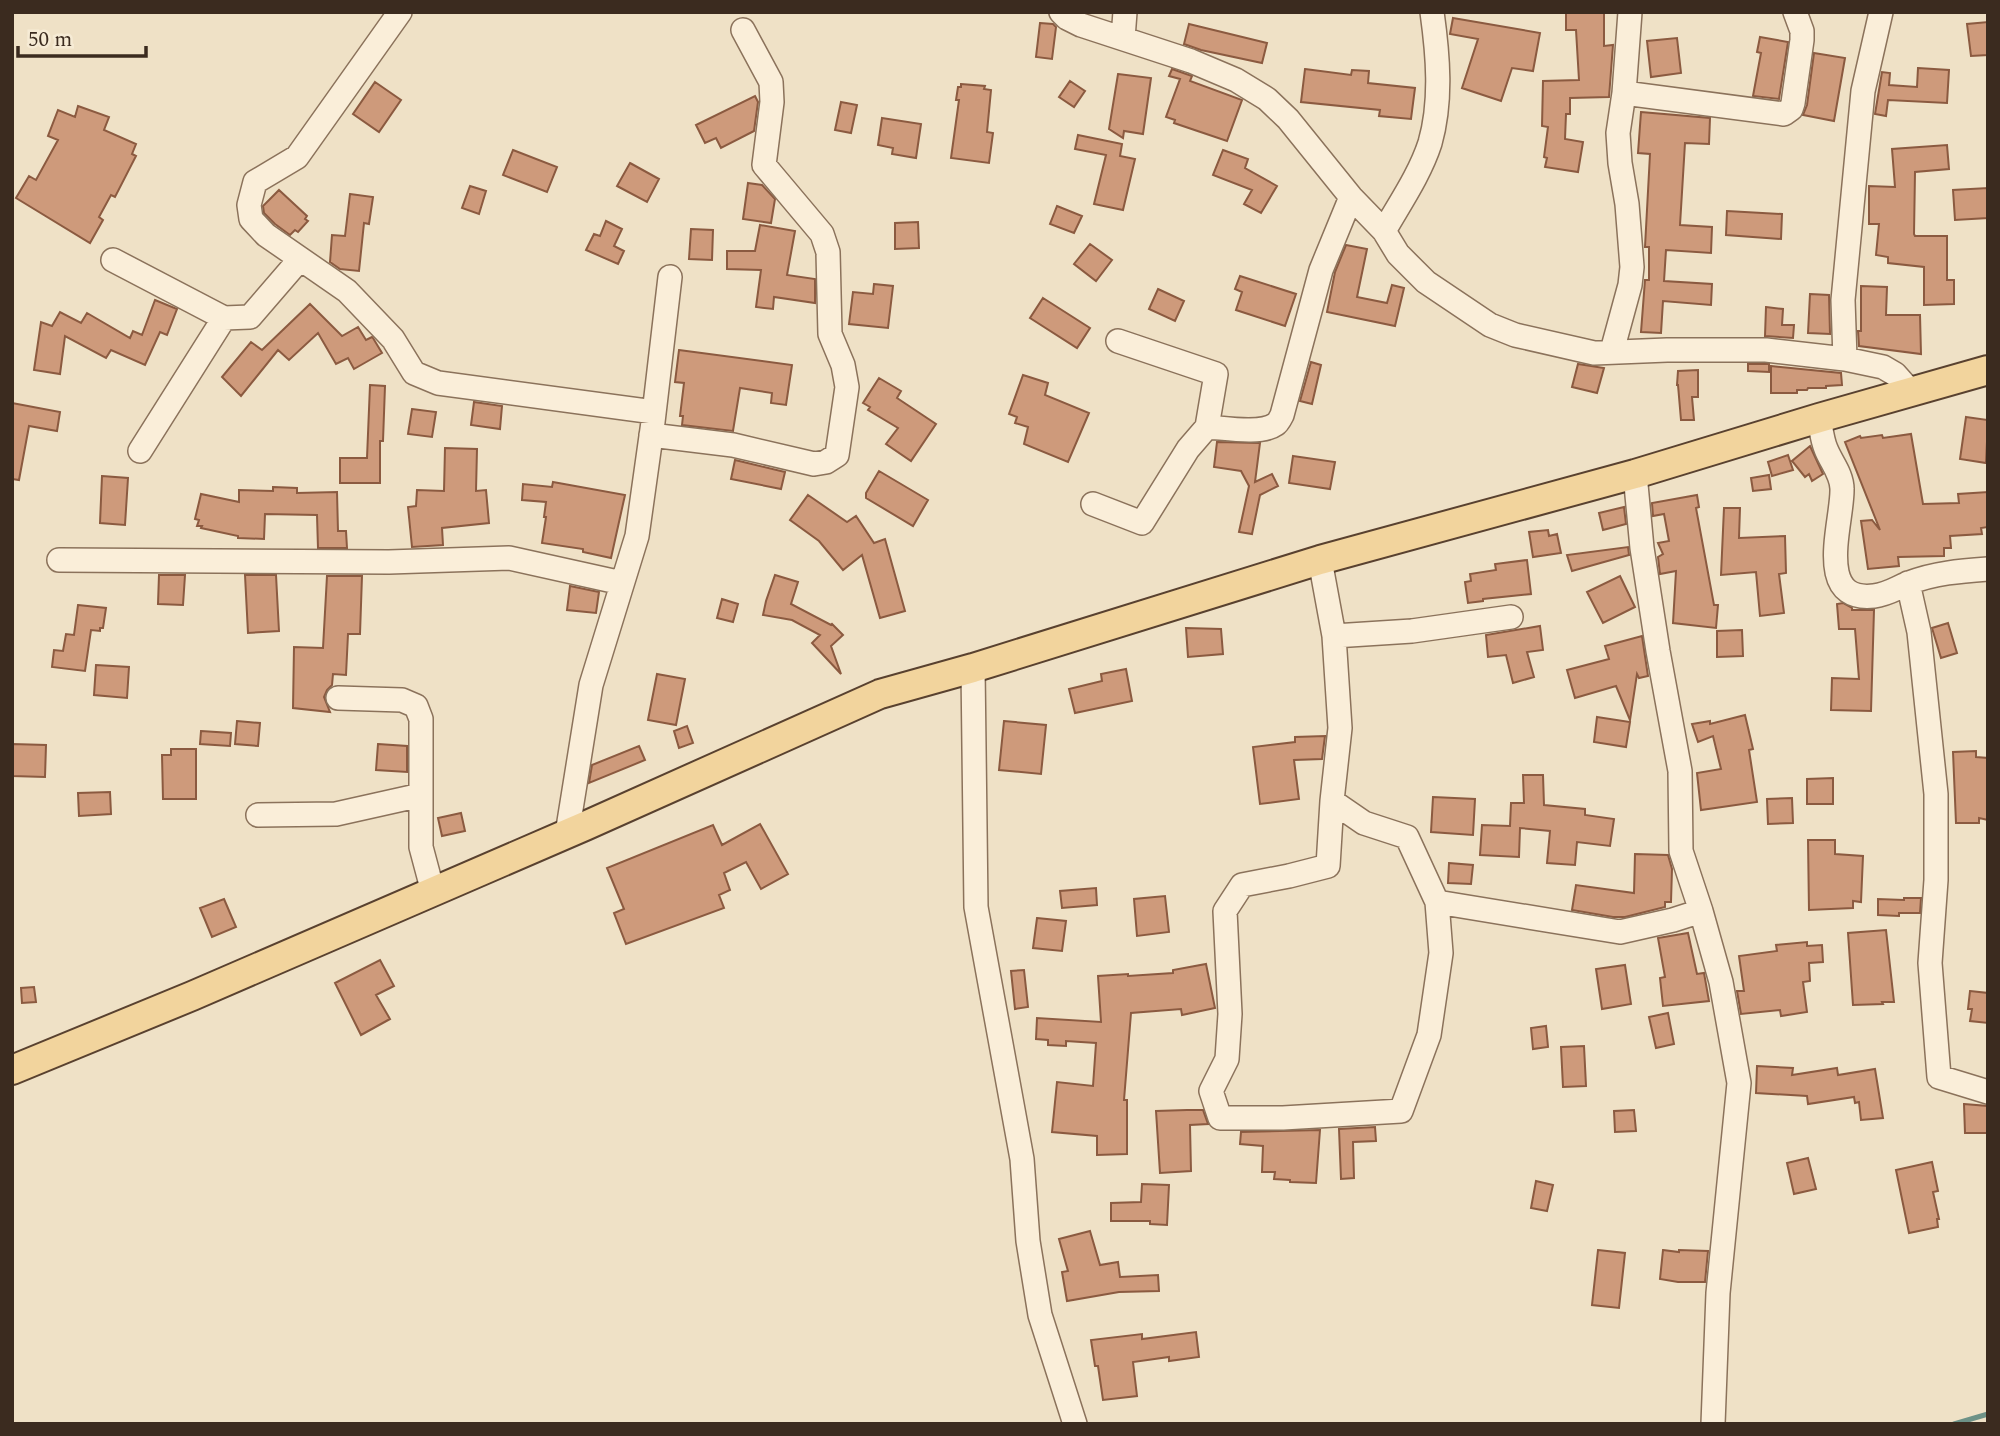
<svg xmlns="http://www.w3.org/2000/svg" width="2000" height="1436" viewBox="0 0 2000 1436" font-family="Spectral,serif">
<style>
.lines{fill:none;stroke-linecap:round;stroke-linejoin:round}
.stream{stroke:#6d9287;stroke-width:5}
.building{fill:#ce9a7b;stroke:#8b5a40;stroke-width:2}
.minor-casing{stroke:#8b725b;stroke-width:26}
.major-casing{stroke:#59412f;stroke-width:32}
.minor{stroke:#faeed9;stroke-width:23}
.major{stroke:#f2d49d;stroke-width:28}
</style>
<rect width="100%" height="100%" fill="#efe1c6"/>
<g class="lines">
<!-- stream -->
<path class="stream" d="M 1954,1424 L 1988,1414"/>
</g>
<!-- building -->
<path class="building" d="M 1566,12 L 1604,12 L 1604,46 L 1613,45 L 1609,97 L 1570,98 L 1570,114 L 1566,114 L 1565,139 L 1583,142 L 1578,172 L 1545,167 L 1547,158 L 1544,157 L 1548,127 L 1542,126 L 1543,81 L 1579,80 L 1576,30 L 1566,30 Z
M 1453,18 L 1540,33 L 1533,71 L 1512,68 L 1501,101 L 1462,88 L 1478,39 L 1450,34 Z
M 1988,22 L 1988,55 L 1971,56 L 1967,24 Z
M 1040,23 L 1053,24 L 1056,27 L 1052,59 L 1036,57 Z
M 1189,24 L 1267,43 L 1262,63 L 1201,50 L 1184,44 Z
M 1760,37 L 1788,42 L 1779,99 L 1753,96 L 1761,53 L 1757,52 Z
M 1677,38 L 1681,73 L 1651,77 L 1647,41 Z
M 1814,53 L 1845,58 L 1834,121 L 1803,115 L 1807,105 Z
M 1918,68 L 1949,70 L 1947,103 L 1888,100 L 1886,116 L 1875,114 L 1882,72 L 1890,73 L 1889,85 L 1917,87 Z
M 1172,69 L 1192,76 L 1190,81 L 1242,100 L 1227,141 L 1174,123 L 1175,120 L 1166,117 L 1180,79 L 1169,76 Z
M 1305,69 L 1351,75 L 1352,70 L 1369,71 L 1368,83 L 1415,88 L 1411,119 L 1379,116 L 1380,110 L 1301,102 Z
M 1118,74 L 1151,78 L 1143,134 L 1124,131 L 1123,138 L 1109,129 Z
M 1070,81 L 1085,91 L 1074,107 L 1059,97 Z
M 375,82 L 401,100 L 379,132 L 353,114 Z
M 961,84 L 985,86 L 984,89 L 991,90 L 987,132 L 993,133 L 989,163 L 951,158 L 959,100 L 956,100 L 958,87 L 961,87 Z
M 755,96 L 758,102 L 754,131 L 721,148 L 716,138 L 705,143 L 696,125 Z
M 841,102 L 857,105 L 851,133 L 835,130 Z
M 78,106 L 109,117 L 104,130 L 136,144 L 132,154 L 136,156 L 115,197 L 111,195 L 99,217 L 103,220 L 90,243 L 16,198 L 29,176 L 36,180 L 58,140 L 48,136 L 58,110 L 75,117 Z
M 1641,112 L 1710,118 L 1709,144 L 1685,143 L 1680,225 L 1712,227 L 1711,253 L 1666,250 L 1664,281 L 1712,284 L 1711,305 L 1663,301 L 1661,333 L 1641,332 L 1645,280 L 1649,280 L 1649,247 L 1645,247 L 1650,154 L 1638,153 Z
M 882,118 L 921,124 L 916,158 L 892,154 L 893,148 L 878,145 Z
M 1078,135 L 1122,144 L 1120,156 L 1135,159 L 1123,210 L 1094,204 L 1106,155 L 1075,149 Z
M 1947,145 L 1949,169 L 1915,172 L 1914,234 L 1915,236 L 1947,236 L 1947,280 L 1954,280 L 1954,304 L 1924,305 L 1924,267 L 1888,263 L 1888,257 L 1876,255 L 1879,224 L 1869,224 L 1869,186 L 1895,187 L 1892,149 Z
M 513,150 L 557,167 L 547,192 L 503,175 Z
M 1223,150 L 1248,159 L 1245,168 L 1277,186 L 1261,213 L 1244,204 L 1252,190 L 1213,175 Z
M 630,163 L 659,179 L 647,202 L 617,186 Z
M 748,183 L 762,185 L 775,199 L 771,223 L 743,219 Z
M 470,186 L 486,191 L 479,214 L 462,208 Z
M 1988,188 L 1988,218 L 1955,220 L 1953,190 Z
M 279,190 L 307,216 L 305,219 L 308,221 L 298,232 L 295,230 L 290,235 L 275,224 L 264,213 L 263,206 Z
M 350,194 L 373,197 L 369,224 L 364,223 L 359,271 L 340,269 L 330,262 L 332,235 L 345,236 Z
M 1057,206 L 1082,216 L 1074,233 L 1050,224 Z
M 1727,211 L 1782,214 L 1781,239 L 1726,235 Z
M 606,221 L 622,229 L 614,246 L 624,251 L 618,264 L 586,250 L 594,234 L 600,236 Z
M 918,222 L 919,248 L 895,249 L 895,223 Z
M 760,225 L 795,231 L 787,275 L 815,279 L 815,303 L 774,297 L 773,309 L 756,307 L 761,270 L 727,269 L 727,251 L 755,251 Z
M 691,229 L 713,230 L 712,260 L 689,259 Z
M 1090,244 L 1112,260 L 1096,281 L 1074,264 Z
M 1346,245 L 1367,249 L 1357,297 L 1387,303 L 1392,285 L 1404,288 L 1395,326 L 1327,312 L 1335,272 Z
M 1240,276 L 1296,294 L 1285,326 L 1236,310 L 1242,292 L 1235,289 Z
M 874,284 L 893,286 L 888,328 L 849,324 L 853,292 L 873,294 Z
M 1861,286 L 1887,287 L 1886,315 L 1920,315 L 1921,354 L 1859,346 L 1858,331 L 1861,331 Z
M 1158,289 L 1184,301 L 1175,321 L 1149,309 Z
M 1810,294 L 1829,295 L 1830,334 L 1808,333 Z
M 1043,298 L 1090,328 L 1077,348 L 1030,318 Z
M 155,300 L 177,309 L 167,335 L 160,332 L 145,365 L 111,350 L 106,358 L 65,336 L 60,374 L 34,370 L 41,322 L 52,326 L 60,312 L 81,323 L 87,313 L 130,338 L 133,331 L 142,335 Z
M 310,304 L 342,336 L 358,327 L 366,340 L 372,337 L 373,338 L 382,353 L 354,369 L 348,358 L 336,364 L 318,333 L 289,360 L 278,350 L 241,396 L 222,377 L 251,342 L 262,350 Z
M 1766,307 L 1783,309 L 1782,325 L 1794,325 L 1793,338 L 1765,336 Z
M 679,350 L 792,365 L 786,405 L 771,403 L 772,393 L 740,388 L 733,431 L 682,425 L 683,416 L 680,416 L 684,383 L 675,382 Z
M 1311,362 L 1321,365 L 1312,404 L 1300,401 Z
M 1578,364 L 1604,368 L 1597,393 L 1572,387 Z
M 1748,364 L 1769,364 L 1769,372 L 1748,371 Z
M 1771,366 L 1841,373 L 1842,385 L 1826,386 L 1826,388 L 1808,388 L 1807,390 L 1797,390 L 1797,393 L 1771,393 Z
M 1698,370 L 1698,397 L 1692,397 L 1694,420 L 1681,420 L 1678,385 L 1677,385 L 1678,371 Z
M 1023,375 L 1048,383 L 1045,395 L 1089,413 L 1068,462 L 1024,444 L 1028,427 L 1015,423 L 1017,417 L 1009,414 Z
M 879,378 L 901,391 L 897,398 L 936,424 L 911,461 L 886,444 L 898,428 L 868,410 L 870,407 L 863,403 Z
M 370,385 L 385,386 L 383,441 L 380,441 L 380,483 L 340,483 L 340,458 L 367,458 Z
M 474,402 L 502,406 L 500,429 L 471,425 Z
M 12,403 L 60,412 L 57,431 L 29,426 L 19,480 L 12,479 Z
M 412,409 L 436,412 L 432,437 L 408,434 Z
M 1966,417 L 1988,420 L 1986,463 L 1960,459 Z
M 1911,434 L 1923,504 L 1959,503 L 1958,494 L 1988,492 L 1988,527 L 1981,528 L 1982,534 L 1950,536 L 1951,548 L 1944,548 L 1944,556 L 1898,557 L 1899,566 L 1868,569 L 1861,521 L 1872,520 L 1880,530 L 1845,442 L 1860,436 L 1861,438 L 1882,435 L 1883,438 Z
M 1217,442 L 1260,443 L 1255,482 L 1272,474 L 1278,486 L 1260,495 L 1252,534 L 1239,532 L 1249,486 L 1241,471 L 1214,467 Z
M 1810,446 L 1823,474 L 1812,481 L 1809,474 L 1805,477 L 1792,461 Z
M 445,448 L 477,449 L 476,491 L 486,490 L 489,523 L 442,528 L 443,545 L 412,547 L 408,507 L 416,506 L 417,490 L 444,491 Z
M 1788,455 L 1793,470 L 1772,476 L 1768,462 Z
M 1293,456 L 1335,462 L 1330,489 L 1289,483 Z
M 735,460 L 785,472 L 781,489 L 731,479 Z
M 879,471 L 928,500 L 913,526 L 866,498 L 866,493 Z
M 1769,475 L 1771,489 L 1753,491 L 1751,478 Z
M 102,476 L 128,478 L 125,525 L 100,523 Z
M 553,482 L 625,495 L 611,558 L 583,552 L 583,549 L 542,543 L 546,517 L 544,517 L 546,502 L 522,500 L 523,484 L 552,487 Z
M 273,487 L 297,488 L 297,493 L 337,492 L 338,531 L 346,531 L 347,548 L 318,548 L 317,515 L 265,514 L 264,539 L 238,538 L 238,536 L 201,528 L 202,526 L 197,526 L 199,520 L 195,519 L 201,494 L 239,502 L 239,490 L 273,491 Z
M 808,495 L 847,522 L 856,516 L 874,543 L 885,539 L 905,611 L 880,618 L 862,555 L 843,570 L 819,541 L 790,520 Z
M 1697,495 L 1699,507 L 1696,508 L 1714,605 L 1718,605 L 1716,628 L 1673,623 L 1676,571 L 1660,574 L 1658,557 L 1663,554 L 1658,543 L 1669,541 L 1664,514 L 1653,516 L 1652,503 Z
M 1624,507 L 1626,524 L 1603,530 L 1599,513 Z
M 1724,508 L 1740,508 L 1739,538 L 1785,536 L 1786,573 L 1779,574 L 1784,613 L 1760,616 L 1756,572 L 1721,575 Z
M 1548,530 L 1549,536 L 1557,534 L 1561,553 L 1533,557 L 1529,532 Z
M 1628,547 L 1629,555 L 1572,571 L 1567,555 Z
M 1527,560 L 1531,594 L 1483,599 L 1483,601 L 1468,603 L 1465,582 L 1471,581 L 1470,574 L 1496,570 L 1495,564 Z
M 159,575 L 185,575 L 183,605 L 158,604 Z
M 245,575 L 276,575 L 279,631 L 248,633 Z
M 775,575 L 798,582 L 791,604 L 831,625 L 832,624 L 843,635 L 831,646 L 841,674 L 812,643 L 820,635 L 792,620 L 763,615 L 766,601 Z
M 327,576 L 362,576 L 360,634 L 348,634 L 346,675 L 333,674 L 332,685 L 327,690 L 324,697 L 330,712 L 293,708 L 294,647 L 323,648 Z
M 1620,576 L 1635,607 L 1603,623 L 1587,592 Z
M 570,586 L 599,592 L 596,613 L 567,610 Z
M 722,599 L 738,604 L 733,622 L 717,618 Z
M 1843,603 L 1852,608 L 1852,610 L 1874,610 L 1871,711 L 1831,710 L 1832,678 L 1859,679 L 1855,629 L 1839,629 L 1837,604 Z
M 78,605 L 106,608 L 103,628 L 100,628 L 100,631 L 91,630 L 85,671 L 52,667 L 54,650 L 63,651 L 66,634 L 74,635 Z
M 1948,623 L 1957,653 L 1941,658 L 1932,628 Z
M 1540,626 L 1543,650 L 1527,652 L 1534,677 L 1513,683 L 1506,655 L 1488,657 L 1486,635 Z
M 1186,628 L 1221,629 L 1223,654 L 1188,657 Z
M 1742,630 L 1743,656 L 1717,657 L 1717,631 Z
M 1642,636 L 1648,676 L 1639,678 L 1637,674 L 1630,720 L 1616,686 L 1575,698 L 1567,670 L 1609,659 L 1605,646 Z
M 96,665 L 129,667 L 127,698 L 94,695 Z
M 1126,669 L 1132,701 L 1075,713 L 1069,689 L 1102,681 L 1101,674 Z
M 657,674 L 685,679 L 676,725 L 648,720 Z
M 1745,715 L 1753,749 L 1749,750 L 1757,802 L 1701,810 L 1697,773 L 1721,769 L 1713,736 L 1698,742 L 1692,724 L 1710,721 L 1710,724 Z
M 1597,717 L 1630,722 L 1626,747 L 1594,742 Z
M 237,721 L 260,723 L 258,746 L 235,744 Z
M 1004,721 L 1046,725 L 1041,774 L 999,770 Z
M 687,726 L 693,743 L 679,748 L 674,731 Z
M 201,731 L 231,733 L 230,746 L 200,744 Z
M 1325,736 L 1322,759 L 1294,760 L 1299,799 L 1260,804 L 1253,747 L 1295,742 L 1295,737 Z
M 12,744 L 46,745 L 45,777 L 12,776 Z
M 378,744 L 407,746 L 407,772 L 376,770 Z
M 639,746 L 645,760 L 589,783 L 592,765 Z
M 171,749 L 196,749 L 196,799 L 163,799 L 162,755 L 171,755 Z
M 1976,751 L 1976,757 L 1988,758 L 1988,820 L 1979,818 L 1979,823 L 1956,823 L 1953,752 Z
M 1523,775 L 1543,775 L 1544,805 L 1585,809 L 1585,815 L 1614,819 L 1610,846 L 1577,842 L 1575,865 L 1547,863 L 1550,831 L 1520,828 L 1519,857 L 1480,855 L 1482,825 L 1510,826 L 1511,803 L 1524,803 Z
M 1833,778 L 1833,804 L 1807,804 L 1807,779 Z
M 110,792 L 111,814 L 79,816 L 78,793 Z
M 1433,797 L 1475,799 L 1473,835 L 1431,832 Z
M 1792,798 L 1793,823 L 1768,824 L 1767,799 Z
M 461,813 L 465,831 L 442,836 L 438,818 Z
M 760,824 L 788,874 L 761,889 L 746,862 L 724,873 L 730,890 L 719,895 L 724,908 L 626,944 L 614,913 L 624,909 L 607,868 L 713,825 L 722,845 Z
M 1808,840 L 1835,840 L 1835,854 L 1863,856 L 1861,902 L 1853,901 L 1853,908 L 1809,910 Z
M 1635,854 L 1668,855 L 1672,869 L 1671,902 L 1665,902 L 1665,907 L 1625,917 L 1613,917 L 1572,910 L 1576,885 L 1634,893 Z
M 1449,863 L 1473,865 L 1471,884 L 1448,883 Z
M 1096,888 L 1097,905 L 1062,908 L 1060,891 Z
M 1165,896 L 1169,932 L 1137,936 L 1134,899 Z
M 1904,898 L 1921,898 L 1920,913 L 1899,913 L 1899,916 L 1878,915 L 1878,899 L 1904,900 Z
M 224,899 L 236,927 L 212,937 L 200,908 Z
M 1037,918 L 1066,921 L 1062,951 L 1033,948 Z
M 1886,930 L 1894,1002 L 1882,1002 L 1883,1004 L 1853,1005 L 1848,933 Z
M 1688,933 L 1697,974 L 1704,973 L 1709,1001 L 1663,1006 L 1660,978 L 1665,977 L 1658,938 Z
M 1807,942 L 1807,946 L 1822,945 L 1823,962 L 1809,963 L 1810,981 L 1803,982 L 1807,1012 L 1781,1016 L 1780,1010 L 1741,1014 L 1737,991 L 1744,991 L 1739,956 L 1777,951 L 1776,945 Z
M 380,960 L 394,986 L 376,995 L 390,1019 L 361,1035 L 335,983 Z
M 1206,964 L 1215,1008 L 1182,1015 L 1181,1009 L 1131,1013 L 1124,1100 L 1127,1100 L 1127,1154 L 1097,1155 L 1097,1136 L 1052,1132 L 1057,1082 L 1093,1086 L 1096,1043 L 1066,1041 L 1066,1046 L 1048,1045 L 1048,1040 L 1036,1039 L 1037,1018 L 1101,1022 L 1098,976 L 1128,974 L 1128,976 L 1173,973 L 1173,970 Z
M 1625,965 L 1631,1004 L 1602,1009 L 1596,969 Z
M 1024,970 L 1028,1007 L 1015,1009 L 1011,971 Z
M 34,987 L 36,1002 L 22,1003 L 21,988 Z
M 1970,991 L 1988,993 L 1988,1023 L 1970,1021 L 1972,1009 L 1968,1009 Z
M 1668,1013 L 1674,1044 L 1656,1048 L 1649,1017 Z
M 1546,1026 L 1548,1047 L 1533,1049 L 1531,1028 Z
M 1584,1046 L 1586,1086 L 1563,1087 L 1561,1047 Z
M 1757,1066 L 1793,1068 L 1792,1075 L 1837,1068 L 1838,1075 L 1875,1069 L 1883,1118 L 1861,1120 L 1859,1102 L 1855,1103 L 1854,1097 L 1808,1104 L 1807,1096 L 1756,1093 Z
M 1964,1104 L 1988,1106 L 1988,1133 L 1965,1133 Z
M 1187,1110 L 1203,1110 L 1208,1124 L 1190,1125 L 1191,1171 L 1160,1173 L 1156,1111 Z
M 1634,1110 L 1636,1131 L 1615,1132 L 1614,1111 Z
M 1375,1127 L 1376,1141 L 1353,1142 L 1354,1178 L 1341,1179 L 1339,1129 Z
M 1320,1130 L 1316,1183 L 1290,1182 L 1290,1180 L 1274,1179 L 1275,1172 L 1262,1172 L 1263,1146 L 1240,1144 L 1241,1132 Z
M 1808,1158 L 1816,1189 L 1794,1194 L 1787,1163 Z
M 1932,1162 L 1938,1191 L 1933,1192 L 1939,1219 L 1937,1219 L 1938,1227 L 1909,1233 L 1896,1170 Z
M 1536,1181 L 1553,1185 L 1547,1211 L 1531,1208 Z
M 1142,1184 L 1169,1185 L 1167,1225 L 1150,1224 L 1150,1221 L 1111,1221 L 1111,1203 L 1141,1202 Z
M 1090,1231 L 1100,1265 L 1118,1262 L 1120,1277 L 1158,1275 L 1159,1291 L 1119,1292 L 1067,1301 L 1062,1272 L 1068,1271 L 1059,1239 Z
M 1598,1250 L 1625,1253 L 1619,1308 L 1592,1305 Z
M 1663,1250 L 1679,1252 L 1679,1250 L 1708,1251 L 1705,1282 L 1678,1282 L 1660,1279 Z
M 1196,1332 L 1199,1357 L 1169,1361 L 1169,1357 L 1133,1362 L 1137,1396 L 1103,1400 L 1098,1366 L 1095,1366 L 1091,1340 L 1142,1334 L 1142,1339 Z"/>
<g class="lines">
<defs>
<path id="minor" d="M 400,12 L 297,157 L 255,182 L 249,205 L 251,219 L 266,235 L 347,291 L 393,339 L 414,373 L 438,383 L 654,412
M 1061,12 L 1067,18 L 1081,25 L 1191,61 L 1236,80 L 1267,99 L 1288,119 L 1351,197 L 1384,231 L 1398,254 L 1426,282 L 1490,325 L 1515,335 L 1594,353 L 1667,350 L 1766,350 L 1845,359 L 1883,367 L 1895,374 L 1911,392
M 1123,38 L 1125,12
M 1624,93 L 1784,114 L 1791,109 L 1793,103 L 1802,40 L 1802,31 L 1795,12
M 1384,231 C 1400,203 1420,174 1430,143 C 1442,101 1438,55 1432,12
M 113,260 L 224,318 L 250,317 L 300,259
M 1118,341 L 1216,374 L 1207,427
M 1612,351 L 1630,285 L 1632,267 L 1627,204 L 1620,163 L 1618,133 L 1624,93 L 1630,12
M 1845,359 L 1843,300 L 1863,91 L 1881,12
M 1819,418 C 1821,428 1822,440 1826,449 C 1831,462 1842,474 1842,489 C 1843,521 1813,603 1874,596 C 1889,594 1896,588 1909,583 C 1934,573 1961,571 1988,569
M 651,435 L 733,445 L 814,464 L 826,462 L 837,455 L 847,387 L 843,365 L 830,334 L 828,252 L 822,234 L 764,165 L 772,102 L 771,82 L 743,30
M 140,451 L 224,318
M 1635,474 L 1642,548 L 1658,651 L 1680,771 L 1681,851 L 1701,911 L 1721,982 L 1739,1083 L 1718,1293 L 1713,1424
M 1093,504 L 1142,523 L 1188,449 L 1207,427 C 1225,428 1261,435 1276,424 C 1278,423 1281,417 1282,415 L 1321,270 L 1351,197
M 59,560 L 389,562 L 509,558 L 622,583
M 1320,560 L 1334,636 L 1340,728 L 1332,801 L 1328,866 L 1289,876 L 1242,885 L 1225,911 L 1230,1014 L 1227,1059 L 1211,1091 L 1220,1118 L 1283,1118 L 1401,1111 L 1429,1035 L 1441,953 L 1437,902 L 1620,932 L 1673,920 L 1701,911
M 1908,583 L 1919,632 L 1936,794 L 1936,880 L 1930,963 L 1939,1077 L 1988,1092
M 1334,636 L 1412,631 L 1511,617
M 973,668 L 976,907 L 1022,1159 L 1028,1241 L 1040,1315 L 1075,1424
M 338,698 L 402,700 L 416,706 L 421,719 L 421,847 L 433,892
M 1332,801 L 1364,823 L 1407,837 L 1437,902
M 258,815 L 336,814 L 421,795
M 567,834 L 591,685 L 637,536 L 653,422 L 670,277"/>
<path id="major" d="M 12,1070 L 192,996 L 585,826 L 880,694 L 973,668 L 1320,560 L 1635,474 L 1819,418 L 1988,370"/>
</defs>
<!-- minor casing -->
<use href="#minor" class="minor-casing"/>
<!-- major casing -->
<use href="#major" class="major-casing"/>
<!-- minor -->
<use href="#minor" class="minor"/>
<!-- major -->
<use href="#major" class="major"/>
</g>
<!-- border -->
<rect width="2000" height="1436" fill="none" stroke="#3b2b1f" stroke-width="28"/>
<!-- scale -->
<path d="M18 46v10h128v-10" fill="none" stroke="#3b2b1f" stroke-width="3.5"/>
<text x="28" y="46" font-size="21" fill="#3b2b1f" stroke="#f6ebd5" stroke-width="5" paint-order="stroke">50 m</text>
</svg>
